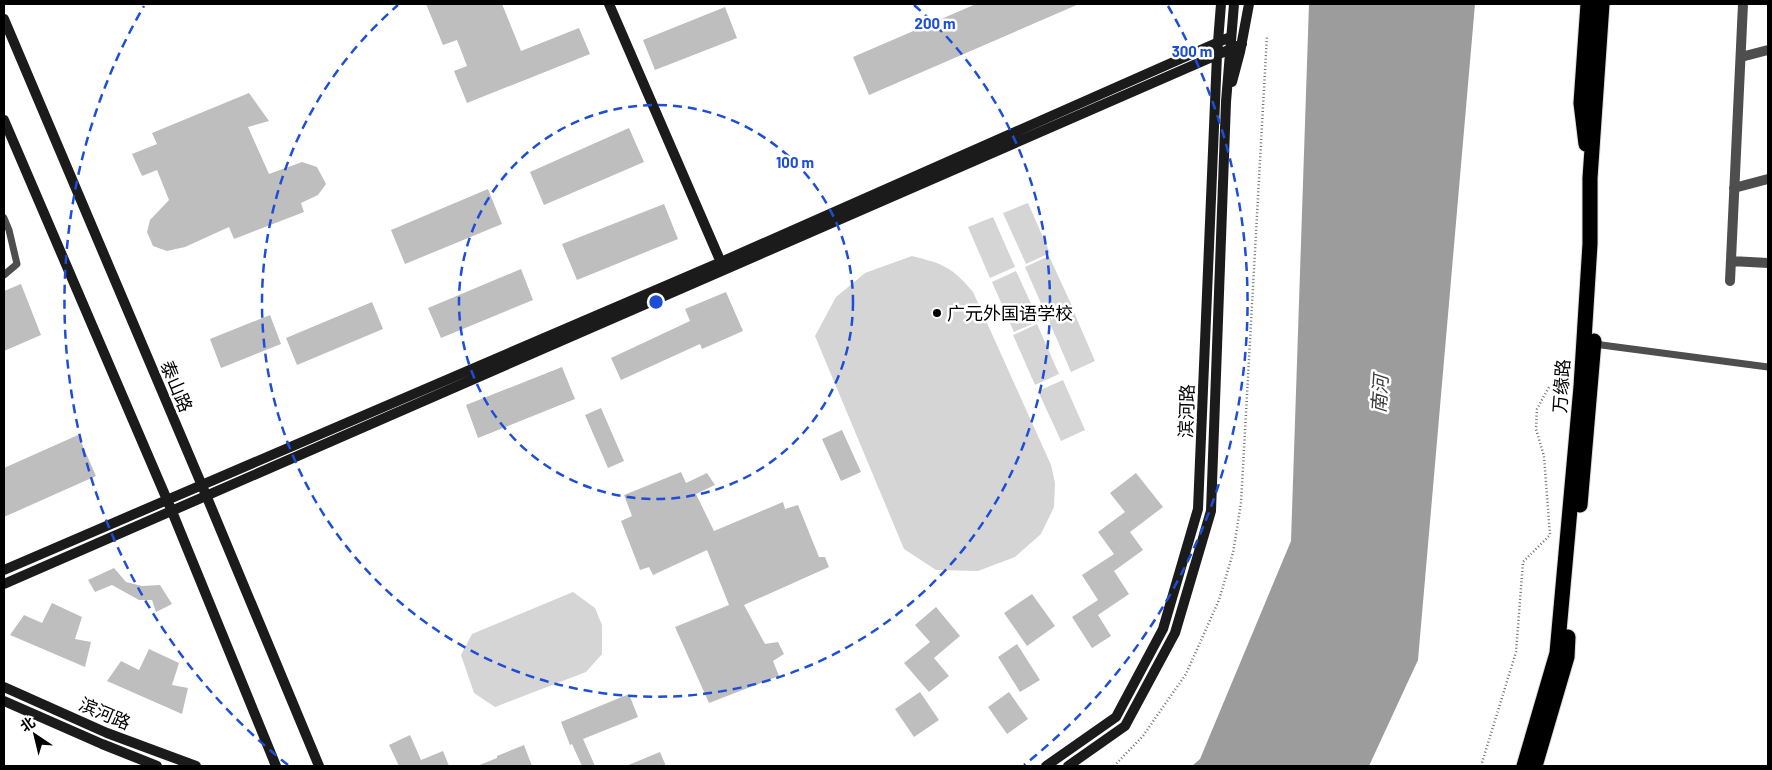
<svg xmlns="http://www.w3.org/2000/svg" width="1772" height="770" viewBox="0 0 1772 770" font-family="Barlow,'Noto Sans SC',sans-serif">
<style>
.green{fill:#d5d5d5}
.water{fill:#9c9c9c}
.building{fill:#bebebe}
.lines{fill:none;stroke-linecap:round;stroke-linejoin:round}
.highway-casing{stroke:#dbdbdb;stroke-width:17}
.path{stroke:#707070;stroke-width:2.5;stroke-dasharray:1 2.5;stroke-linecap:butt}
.lane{stroke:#4e4e4e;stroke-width:7}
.street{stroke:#4e4e4e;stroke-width:10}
.secondary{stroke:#1b1b1b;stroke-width:10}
.highway{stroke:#000;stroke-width:15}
.ring{fill:none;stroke:#1d4ed8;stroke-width:2.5;stroke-dasharray:9 6}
.poi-dot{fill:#000;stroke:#fff;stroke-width:2}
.labels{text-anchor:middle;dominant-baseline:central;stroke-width:5;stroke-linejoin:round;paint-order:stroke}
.poi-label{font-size:18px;fill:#000;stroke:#fff;text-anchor:start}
.street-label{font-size:18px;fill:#000;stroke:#fff}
.water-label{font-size:19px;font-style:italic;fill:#3d3d3d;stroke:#fff}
.centre{fill:#1d4ed8;stroke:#fff;stroke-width:2.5}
.ring-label{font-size:15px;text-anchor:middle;font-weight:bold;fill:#1d4ed8;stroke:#fff;stroke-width:5;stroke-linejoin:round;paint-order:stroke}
</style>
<rect width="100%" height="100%" fill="#fff"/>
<!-- green -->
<path class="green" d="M 1028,203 L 1050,253 L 1026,264 L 1003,213 Z
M 993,217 L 1015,267 L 990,278 L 968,227 Z
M 912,256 C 944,264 952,267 973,292 L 1051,465 L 1055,483 L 1054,507 L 1041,534 L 1015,557 L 978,571 L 936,570 L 904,549 L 815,336 L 836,297 L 865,273 Z
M 1049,256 L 1072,306 L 1047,317 L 1025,267 Z
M 1016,271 L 1039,321 L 1014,332 L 992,282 Z
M 1073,310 L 1095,361 L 1071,372 L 1049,321 Z
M 1037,324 L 1059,374 L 1035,385 L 1013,335 Z
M 1063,380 L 1085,430 L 1061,441 L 1038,391 Z
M 573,592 L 595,608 L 602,625 L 602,654 L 586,672 L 495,707 L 474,693 L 461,655 L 472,634 Z"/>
<!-- water -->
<path class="water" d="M 1309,4 L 1475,4 L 1418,660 L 1369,766 L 1192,766 L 1200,759 L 1291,541 Z"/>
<!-- building -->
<path class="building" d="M 426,4 L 502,4 L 521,51 L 579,28 L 590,54 L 467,103 L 454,71 L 467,66 L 457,40 L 443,45 Z
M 976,4 L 1079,4 L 869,95 L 853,57 Z
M 725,7 L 737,38 L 655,70 L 643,40 Z
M 249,93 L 269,121 L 248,127 L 269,174 L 302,162 L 317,167 L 326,184 L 318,195 L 301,203 L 304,212 L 234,239 L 229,227 L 185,247 L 167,251 L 153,246 L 147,232 L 150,220 L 169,200 L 157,170 L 142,176 L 132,154 L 157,144 L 152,133 Z
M 629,128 L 644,162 L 544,205 L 530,172 Z
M 488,189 L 502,224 L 405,264 L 391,230 Z
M 664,204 L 678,239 L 577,280 L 562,244 Z
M 521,269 L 533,300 L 441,338 L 428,308 Z
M 21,284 L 41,335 L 4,351 L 4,291 Z
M 726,292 L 743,331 L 702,349 L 700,344 L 621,380 L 611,358 L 690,321 L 685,309 Z
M 372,302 L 383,329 L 297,365 L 286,338 Z
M 270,315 L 281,344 L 221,368 L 210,339 Z
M 562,367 L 575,399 L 478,438 L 466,405 Z
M 601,408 L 624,461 L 608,468 L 585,415 Z
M 842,430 L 861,472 L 841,481 L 822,439 Z
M 78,435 L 96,476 L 4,517 L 4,468 Z
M 681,472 L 686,483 L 707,473 L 715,485 L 696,494 L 714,531 L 783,502 L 785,509 L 798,505 L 819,557 L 825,557 L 829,567 L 744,605 L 765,644 L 778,642 L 784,654 L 773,661 L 779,676 L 709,703 L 675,627 L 729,605 L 707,550 L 653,575 L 649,567 L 640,570 L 621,521 L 632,516 L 624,495 Z
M 1136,473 L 1163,507 L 1130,532 L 1143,550 L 1114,571 L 1129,594 L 1098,615 L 1111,636 L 1092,648 L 1072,617 L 1098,600 L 1082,575 L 1114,554 L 1098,532 L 1125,512 L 1110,493 Z
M 114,568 L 126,582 L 142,586 L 160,585 L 172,604 L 156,612 L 152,600 L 139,600 L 112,585 L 95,592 L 88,580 Z
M 1032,594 L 1055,626 L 1027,646 L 1004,613 Z
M 52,603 L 82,617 L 75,639 L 91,642 L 85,667 L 10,635 L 24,615 L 42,623 Z
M 936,607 L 960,636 L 934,658 L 949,676 L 929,692 L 904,663 L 930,642 L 915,625 Z
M 1017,644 L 1040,680 L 1020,692 L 998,657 Z
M 149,649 L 179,663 L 172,685 L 188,688 L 182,714 L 107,681 L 121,661 L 139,670 Z
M 920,692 L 939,720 L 914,737 L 895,709 Z
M 1009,692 L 1028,719 L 1007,734 L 988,707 Z
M 629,694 L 638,717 L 583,739 L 595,766 L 582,766 L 572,744 L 570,745 L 561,722 Z
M 410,735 L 421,760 L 443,751 L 449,766 L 399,766 L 389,745 Z
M 524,745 L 532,766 L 477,766 L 497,758 L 497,756 Z
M 660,752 L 666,766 L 626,766 Z"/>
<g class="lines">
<defs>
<path id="highway" d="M 1586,144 L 1581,103 L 1588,4
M 1580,505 L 1594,341
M 1524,766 L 1557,653 L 1581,387 L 1590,244 L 1590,178 L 1602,4
M 1535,766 L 1567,657 L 1568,637"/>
</defs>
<!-- highway casing -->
<use href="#highway" class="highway-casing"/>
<!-- path -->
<path class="path" d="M 1114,766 L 1143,736 L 1186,674 L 1219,600 L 1233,553 L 1241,503 L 1267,35
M 1481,766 L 1516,652 L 1523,562 L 1550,535 L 1544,456 L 1536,429 L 1537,409 L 1549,387 L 1567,377"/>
<!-- lane -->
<path class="lane" d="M 4,218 L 9,230 L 17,264 L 4,275
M 1594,344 L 1768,367"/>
<!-- street -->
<path class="street" d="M 1741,57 L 1768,50
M 1734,188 L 1768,179
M 1731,261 L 1768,263
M 1730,281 L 1743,4"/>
<!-- secondary -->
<path class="secondary" d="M 609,4 L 723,267
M 4,19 L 206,495 L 319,766
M 1232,82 L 1240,52 L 1249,4
M 4,120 L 171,509 L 276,766
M 4,570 L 721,262 L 1230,37
M 4,584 L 1242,44
M 4,687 L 107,733 L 196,766
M 4,701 L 102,744 L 157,766
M 1046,766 L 1116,717 L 1163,629 L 1198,509 L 1217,55 L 1221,4
M 1068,766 L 1125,726 L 1175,633 L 1211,511 L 1226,102 L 1234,4"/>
<!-- highway -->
<use href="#highway" class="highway"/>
</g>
<!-- distance rings -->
<g class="ring">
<circle cx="656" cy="302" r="197"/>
<path d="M914 5A394 394 0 1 1 398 5"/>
<path d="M288 765A591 591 0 0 1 144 6M1168 6A591 591 0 0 1 1024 765"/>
</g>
<!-- markers -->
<circle class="poi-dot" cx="937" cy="313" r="5"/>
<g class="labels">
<!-- poi labels -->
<g class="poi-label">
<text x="947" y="313">广元外国语学校</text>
</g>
<!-- street labels -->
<g class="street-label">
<text transform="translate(177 386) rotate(67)">泰山路</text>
<text transform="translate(1561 386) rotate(-86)">万缘路</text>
<text transform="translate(1186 411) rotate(-88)">滨河路</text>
<text transform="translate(105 713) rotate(23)">滨河路</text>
</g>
<!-- water labels -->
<g class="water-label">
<text transform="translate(1379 394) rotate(-86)">南河</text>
</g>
</g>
<circle cx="656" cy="302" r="8" class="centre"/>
<g class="ring-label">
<text x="935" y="29">200 m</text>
<text x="1192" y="57">300 m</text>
<text x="795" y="168">100 m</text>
</g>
<!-- border -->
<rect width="1772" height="770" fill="none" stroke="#000000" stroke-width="10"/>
<!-- north arrow -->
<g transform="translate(35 735) rotate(325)" stroke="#ffffff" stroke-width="4" paint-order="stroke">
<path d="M0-4L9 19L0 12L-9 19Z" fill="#000000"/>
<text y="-8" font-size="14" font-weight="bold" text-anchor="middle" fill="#000000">北</text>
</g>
</svg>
